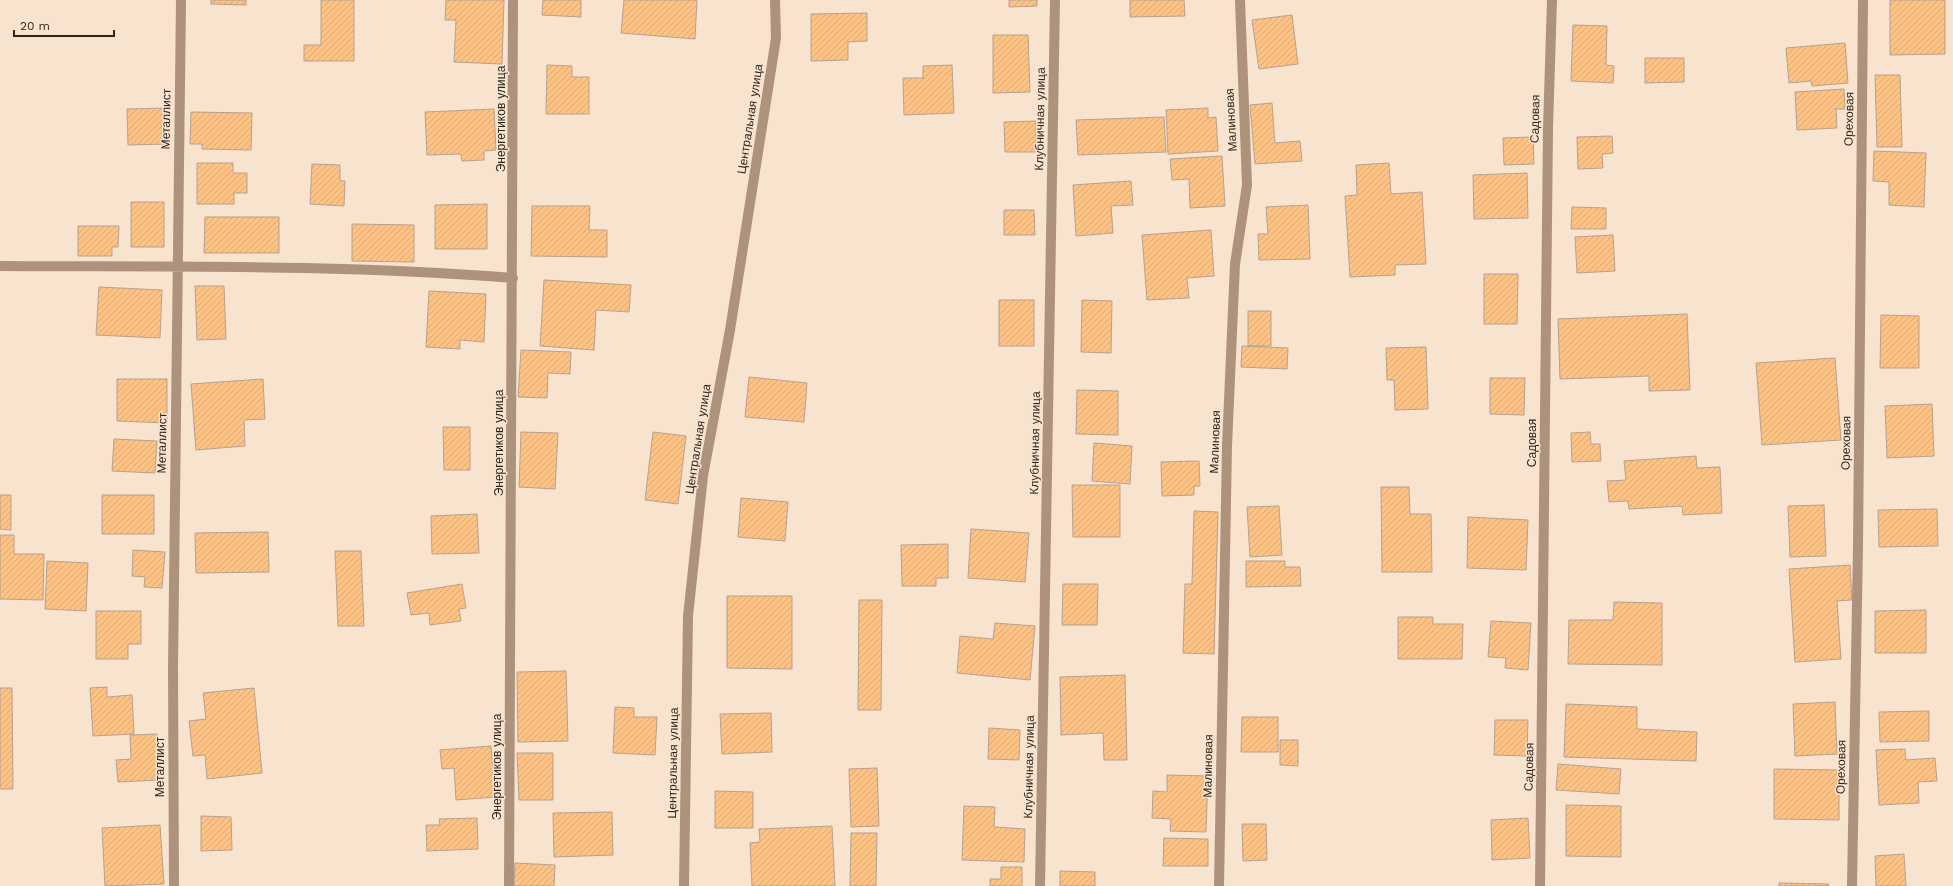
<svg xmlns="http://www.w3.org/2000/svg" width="1953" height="886" viewBox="0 0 1953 886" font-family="'Work Sans',sans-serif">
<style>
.building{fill:url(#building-hatch);stroke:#b5a28f}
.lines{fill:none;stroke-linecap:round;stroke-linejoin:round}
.street{stroke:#ae937c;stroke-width:10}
.labels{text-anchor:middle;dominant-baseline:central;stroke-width:3;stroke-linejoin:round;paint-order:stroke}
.street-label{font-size:12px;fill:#2d251d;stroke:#f8e3cf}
</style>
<defs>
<pattern id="building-hatch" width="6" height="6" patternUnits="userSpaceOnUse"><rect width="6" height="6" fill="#fdc286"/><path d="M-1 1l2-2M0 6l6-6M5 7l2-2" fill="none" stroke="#d9a773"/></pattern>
</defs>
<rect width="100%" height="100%" fill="#f8e3cf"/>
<!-- building -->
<path class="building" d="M 211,0 L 246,0 L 246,5 L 211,4 Z
M 321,0 L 354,0 L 354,61 L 304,61 L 304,45 L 321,45 Z
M 446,0 L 504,0 L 502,64 L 454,62 L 456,20 L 445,20 Z
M 543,0 L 581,0 L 581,17 L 542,15 Z
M 624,0 L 697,0 L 695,39 L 621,33 Z
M 1009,0 L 1037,0 L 1037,6 L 1009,7 Z
M 1130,0 L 1184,0 L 1185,16 L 1130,17 Z
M 1890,0 L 1945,0 L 1945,54 L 1890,55 Z
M 867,13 L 867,41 L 848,42 L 848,60 L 811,61 L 811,14 Z
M 1292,15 L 1298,64 L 1259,69 L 1252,20 Z
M 1573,25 L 1607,26 L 1606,65 L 1614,66 L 1613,83 L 1571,81 Z
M 993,35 L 1028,35 L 1030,92 L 993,93 Z
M 1845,43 L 1848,83 L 1812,86 L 1811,81 L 1789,83 L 1786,48 Z
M 1645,58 L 1684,58 L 1684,82 L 1645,83 Z
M 547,65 L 572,66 L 572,77 L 589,77 L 589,114 L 546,114 Z
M 952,65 L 954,113 L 904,115 L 903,78 L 923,78 L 923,66 Z
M 1875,75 L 1900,75 L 1902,147 L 1877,147 Z
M 1844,89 L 1845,109 L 1836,109 L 1837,128 L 1797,130 L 1795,92 Z
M 1272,103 L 1275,143 L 1300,141 L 1302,161 L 1255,164 L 1250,105 Z
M 166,108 L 167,144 L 128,145 L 127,109 Z
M 1208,108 L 1208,118 L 1216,117 L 1218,151 L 1168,154 L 1166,110 Z
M 494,109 L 496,150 L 484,151 L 484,160 L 462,161 L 461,154 L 427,155 L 425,112 Z
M 191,112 L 252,113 L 251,150 L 202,149 L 202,144 L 190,144 Z
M 1164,117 L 1166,152 L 1078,155 L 1076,120 Z
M 1036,121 L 1036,152 L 1005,152 L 1004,122 Z
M 1612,136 L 1613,153 L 1602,154 L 1603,168 L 1578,169 L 1577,137 Z
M 1533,137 L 1534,164 L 1504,165 L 1503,138 Z
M 1874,151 L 1926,153 L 1924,207 L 1889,205 L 1889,182 L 1873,181 Z
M 1222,156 L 1225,206 L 1190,208 L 1189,179 L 1172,180 L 1170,159 Z
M 197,163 L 233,163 L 233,173 L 247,173 L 247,193 L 234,193 L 234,204 L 197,204 Z
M 1389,163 L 1391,194 L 1422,192 L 1426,264 L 1395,265 L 1395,275 L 1350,277 L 1345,196 L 1357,195 L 1356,165 Z
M 312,164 L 340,165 L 340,181 L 345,181 L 344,206 L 310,204 Z
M 1527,173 L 1528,218 L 1474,219 L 1473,175 Z
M 1131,181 L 1133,205 L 1111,206 L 1113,233 L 1076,236 L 1073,185 Z
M 131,202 L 164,202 L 164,247 L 131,247 Z
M 487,204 L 487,249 L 435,249 L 435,205 Z
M 1308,205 L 1310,259 L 1259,260 L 1258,234 L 1268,234 L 1266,207 Z
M 532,206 L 590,206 L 589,230 L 607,230 L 607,257 L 531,256 Z
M 1572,207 L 1606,208 L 1606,229 L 1571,229 Z
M 1004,210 L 1034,210 L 1035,235 L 1004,235 Z
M 205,217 L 279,217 L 279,253 L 204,253 Z
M 352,224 L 414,225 L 414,262 L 352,261 Z
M 78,226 L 119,226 L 118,247 L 112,247 L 112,256 L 78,256 Z
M 1211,230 L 1214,276 L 1187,278 L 1189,298 L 1147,300 L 1142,235 Z
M 1613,235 L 1615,271 L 1577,273 L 1575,237 Z
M 1484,274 L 1518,274 L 1517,324 L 1484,324 Z
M 544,280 L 631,285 L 629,312 L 596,310 L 594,350 L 540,346 Z
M 195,286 L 224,286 L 226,339 L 197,340 Z
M 99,287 L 162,290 L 160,338 L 96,335 Z
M 429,291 L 486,294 L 484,342 L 460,340 L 460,349 L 426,347 Z
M 999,300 L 1034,300 L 1034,346 L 999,346 Z
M 1082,300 L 1112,301 L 1111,353 L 1081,352 Z
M 1248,311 L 1271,311 L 1271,346 L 1248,346 Z
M 1687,314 L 1690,390 L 1649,391 L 1649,376 L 1560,379 L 1558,319 Z
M 1881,315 L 1919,316 L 1919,368 L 1880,368 Z
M 1242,346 L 1288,348 L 1287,369 L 1241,367 Z
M 1426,347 L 1428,409 L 1395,410 L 1394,380 L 1387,380 L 1386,348 Z
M 521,350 L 571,352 L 570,374 L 548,373 L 547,398 L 518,397 Z
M 1835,358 L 1841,440 L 1762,445 L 1756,363 Z
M 749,377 L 807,383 L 804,422 L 745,417 Z
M 1490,378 L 1525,378 L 1524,415 L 1490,414 Z
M 117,379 L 167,379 L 167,423 L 117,421 Z
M 263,379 L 265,419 L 244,420 L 245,446 L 196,450 L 191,384 Z
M 1077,390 L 1118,391 L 1118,435 L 1076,434 Z
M 1932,404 L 1934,456 L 1887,458 L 1885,406 Z
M 443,427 L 470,427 L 470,470 L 444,470 Z
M 521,432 L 558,433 L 555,489 L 519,487 Z
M 653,432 L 686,436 L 678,504 L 645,500 Z
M 1590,432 L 1591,444 L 1600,444 L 1601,461 L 1572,462 L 1571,433 Z
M 114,439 L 157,441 L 155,473 L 112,471 Z
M 1094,443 L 1132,446 L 1130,484 L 1092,481 Z
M 1696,456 L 1697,468 L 1720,467 L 1722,513 L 1683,515 L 1682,506 L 1629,509 L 1628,501 L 1609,502 L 1607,481 L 1626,480 L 1624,461 Z
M 1199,461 L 1200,486 L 1194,486 L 1194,495 L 1162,496 L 1161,462 Z
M 1072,485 L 1120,485 L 1120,537 L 1073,537 Z
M 1381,487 L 1409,487 L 1410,514 L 1431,514 L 1432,572 L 1382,572 Z
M 0,495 L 11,495 L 11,530 L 0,529 Z
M 102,495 L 154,495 L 154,534 L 102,534 Z
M 741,498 L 788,502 L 785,541 L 738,537 Z
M 1824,505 L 1826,556 L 1790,557 L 1788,506 Z
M 1279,506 L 1282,555 L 1250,557 L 1247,507 Z
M 1937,509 L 1938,546 L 1879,547 L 1878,510 Z
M 1194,511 L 1218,512 L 1214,654 L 1183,653 L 1185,584 L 1192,584 Z
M 477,514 L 479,553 L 432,554 L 431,516 Z
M 1468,517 L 1528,520 L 1526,570 L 1467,568 Z
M 971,529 L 1029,533 L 1025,582 L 968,578 Z
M 268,532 L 269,572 L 196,573 L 195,533 Z
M 0,535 L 14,535 L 14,554 L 44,554 L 43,600 L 0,599 Z
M 948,544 L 948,578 L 936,578 L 936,586 L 902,586 L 901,545 Z
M 133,550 L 165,552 L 162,588 L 144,587 L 145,577 L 132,576 Z
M 335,551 L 361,551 L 364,626 L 338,626 Z
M 47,561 L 88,563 L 86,611 L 45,609 Z
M 1246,561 L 1285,561 L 1285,567 L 1300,567 L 1301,586 L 1246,587 Z
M 1850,565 L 1852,600 L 1837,601 L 1841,659 L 1795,662 L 1789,569 Z
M 462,584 L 466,608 L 459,609 L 461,621 L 430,625 L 429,613 L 411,615 L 407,593 Z
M 1063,584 L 1098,584 L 1097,625 L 1062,625 Z
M 727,596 L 792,596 L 792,669 L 727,668 Z
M 859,600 L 882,600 L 881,710 L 858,710 Z
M 1614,602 L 1662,603 L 1662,665 L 1568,664 L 1569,620 L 1613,620 Z
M 1926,610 L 1926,653 L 1875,653 L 1875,611 Z
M 96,611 L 141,611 L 141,644 L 128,644 L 128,659 L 96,659 Z
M 1398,617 L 1433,617 L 1433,624 L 1463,624 L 1462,659 L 1398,659 Z
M 1491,621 L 1531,623 L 1528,670 L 1505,668 L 1506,658 L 1488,657 Z
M 995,623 L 1035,626 L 1030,680 L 957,673 L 960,636 L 993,639 Z
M 566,671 L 568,741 L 518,742 L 517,672 Z
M 1125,675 L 1127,760 L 1104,760 L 1103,733 L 1061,735 L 1060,677 Z
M 107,687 L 107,697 L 132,695 L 134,734 L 93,736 L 90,688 Z
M 0,688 L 12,688 L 13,789 L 0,789 Z
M 254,688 L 262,773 L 207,779 L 205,755 L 193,756 L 189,721 L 206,719 L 203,693 Z
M 1835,702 L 1837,754 L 1795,756 L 1793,704 Z
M 1566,704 L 1637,707 L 1637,729 L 1697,732 L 1696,761 L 1564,757 Z
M 615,707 L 634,708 L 634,717 L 657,717 L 655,755 L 613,753 Z
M 1929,711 L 1929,741 L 1880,742 L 1879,712 Z
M 771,713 L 772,752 L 722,754 L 720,714 Z
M 1242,717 L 1278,717 L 1278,752 L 1241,752 Z
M 1495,720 L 1528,720 L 1527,756 L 1494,755 Z
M 989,728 L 1020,730 L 1019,760 L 988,759 Z
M 157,734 L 159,780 L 118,782 L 116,760 L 131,759 L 130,735 Z
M 1280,740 L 1298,740 L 1298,766 L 1280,765 Z
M 491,746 L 495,797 L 456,800 L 454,768 L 442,769 L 440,750 Z
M 1905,749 L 1906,760 L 1935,758 L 1937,781 L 1918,782 L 1919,803 L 1879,805 L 1876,750 Z
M 517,753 L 553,753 L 553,800 L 519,800 Z
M 1558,764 L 1621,769 L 1619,794 L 1556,790 Z
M 877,768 L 879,826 L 851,827 L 849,769 Z
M 1774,769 L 1839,770 L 1839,820 L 1774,819 Z
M 1167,775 L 1208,776 L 1206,832 L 1170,831 L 1171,819 L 1152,818 L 1153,791 L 1167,792 Z
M 715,791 L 753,792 L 753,828 L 715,828 Z
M 1566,805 L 1621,806 L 1621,857 L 1566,856 Z
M 964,806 L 995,807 L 994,827 L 1025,829 L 1024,862 L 962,860 Z
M 612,812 L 613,855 L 554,857 L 553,813 Z
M 201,816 L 231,817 L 232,850 L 201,851 Z
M 477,818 L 478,849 L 427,851 L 426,825 L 440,825 L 439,819 Z
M 1528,818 L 1530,858 L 1492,860 L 1491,820 Z
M 1242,824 L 1266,824 L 1267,860 L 1243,861 Z
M 160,825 L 164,884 L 105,886 L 102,828 Z
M 832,826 L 835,886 L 752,886 L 750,843 L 760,842 L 759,829 Z
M 851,833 L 877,833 L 876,886 L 850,886 Z
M 1164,838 L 1208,839 L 1208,866 L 1163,866 Z
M 1904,854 L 1906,886 L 1876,886 L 1875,856 Z
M 515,863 L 555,865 L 554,886 L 514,886 Z
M 1001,867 L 1022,867 L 1022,886 L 990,886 L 990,879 L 1001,879 Z
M 1060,871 L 1095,872 L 1095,886 L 1060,886 Z
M 1779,883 L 1829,884 L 1828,886 L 1779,886 Z"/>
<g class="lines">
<!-- street -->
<path class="street" d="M 0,266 C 171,267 342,264 513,278
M 174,886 L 173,668 L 181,0
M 509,886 L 513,0
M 684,886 L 688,616 L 703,476 L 730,330 L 776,38 L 775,0
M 1040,886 L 1055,0
M 1219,886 L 1227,446 L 1235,264 L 1247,185 L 1240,0
M 1540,886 L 1548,128 L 1552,0
M 1852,886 L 1858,546 L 1863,0"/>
</g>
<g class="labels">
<!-- street labels -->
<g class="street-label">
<text transform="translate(166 119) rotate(-89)">Металлист</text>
<text transform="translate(501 119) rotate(-90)">Энергетиков улица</text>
<text transform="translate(750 119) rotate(-81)">Центральная улица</text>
<text transform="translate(1040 119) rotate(-89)">Клубничная улица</text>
<text transform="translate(1535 119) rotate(-89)">Садовая</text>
<text transform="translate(1849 119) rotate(-89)">Ореховая</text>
<text transform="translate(1231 120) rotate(-93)">Малиновая</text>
<text transform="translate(698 439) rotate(-81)">Центральная улица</text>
<text transform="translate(1215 442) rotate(-88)">Малиновая</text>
<text transform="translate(162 443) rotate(-89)">Металлист</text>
<text transform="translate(499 443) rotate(-90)">Энергетиков улица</text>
<text transform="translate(1035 443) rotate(-89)">Клубничная улица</text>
<text transform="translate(1532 443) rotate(-90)">Садовая</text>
<text transform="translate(1846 443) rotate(-89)">Ореховая</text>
<text transform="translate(673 763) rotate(-89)">Центральная улица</text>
<text transform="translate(1208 766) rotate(-89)">Малиновая</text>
<text transform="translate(160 767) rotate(-90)">Металлист</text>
<text transform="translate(497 767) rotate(-90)">Энергетиков улица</text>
<text transform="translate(1029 767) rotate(-89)">Клубничная улица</text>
<text transform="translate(1529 767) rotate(-89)">Садовая</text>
<text transform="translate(1841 767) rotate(-89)">Ореховая</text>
</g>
</g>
<!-- scale -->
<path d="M14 30v6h100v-6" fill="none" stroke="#2d251d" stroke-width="2"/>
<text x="20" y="30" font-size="12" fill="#2d251d" stroke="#f8e3cf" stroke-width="3" paint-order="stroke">20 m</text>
</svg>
